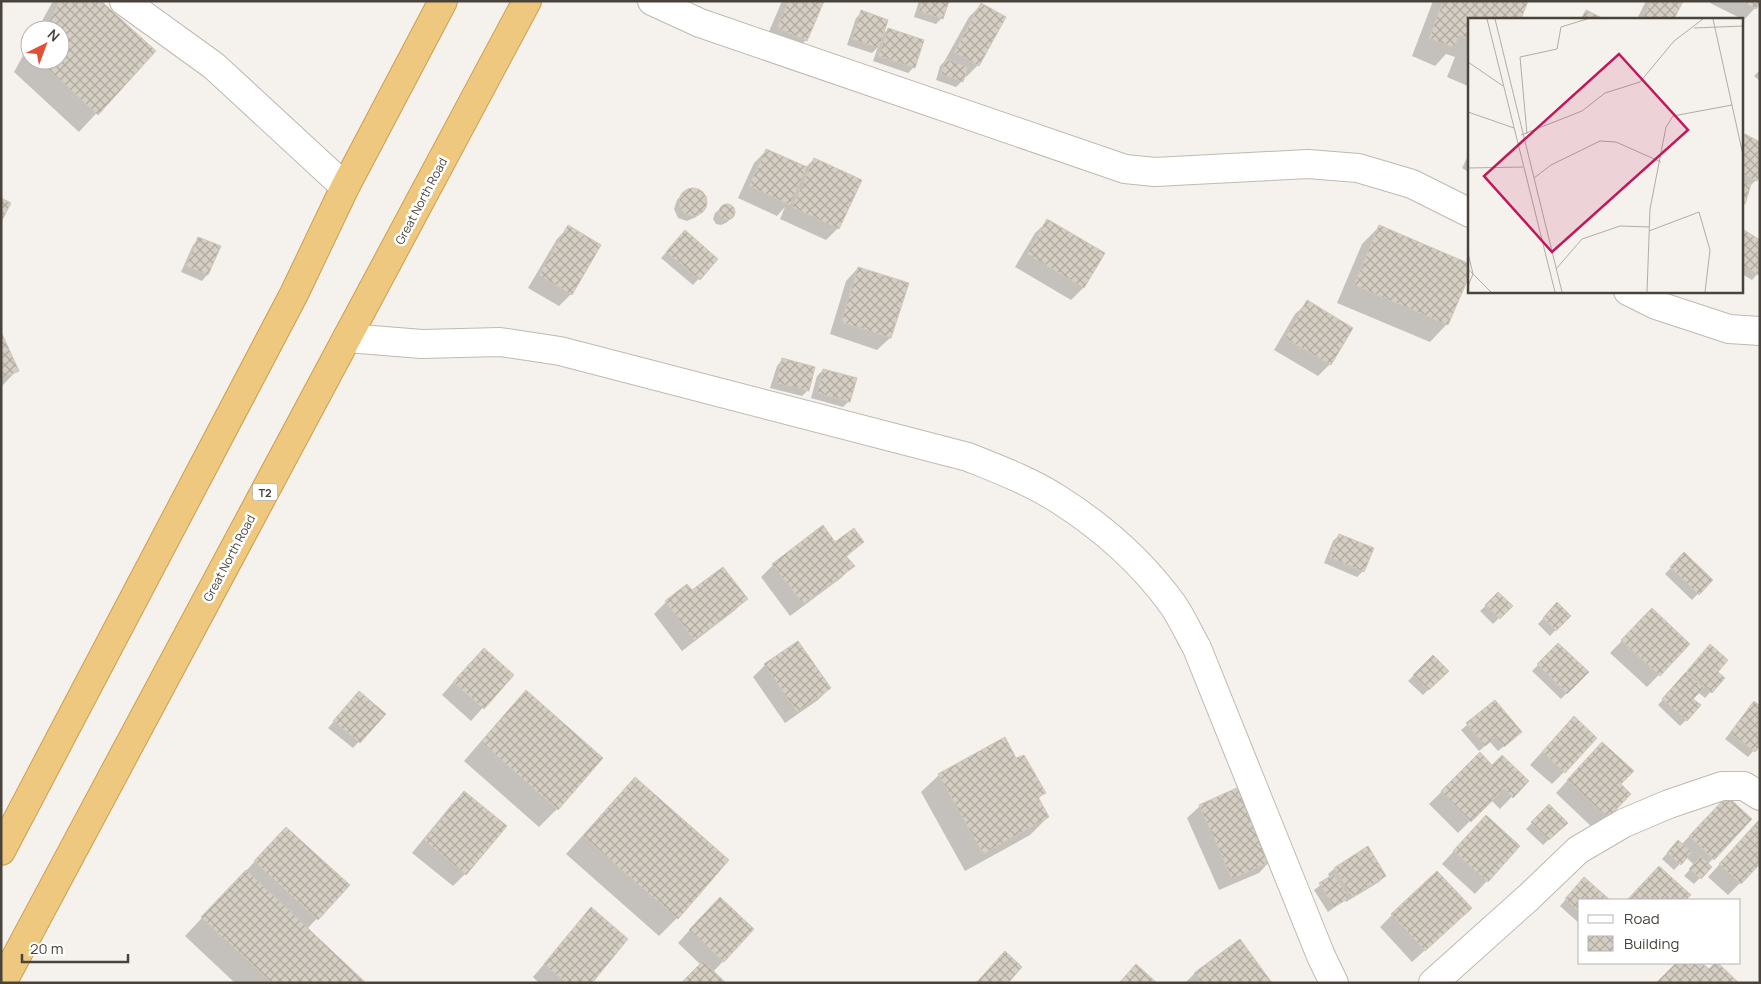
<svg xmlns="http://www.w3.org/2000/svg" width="1761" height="984" viewBox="0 0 1761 984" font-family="Manrope,sans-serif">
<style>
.shadow{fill:#0003}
.building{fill:url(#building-cross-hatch);stroke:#cfc6b7}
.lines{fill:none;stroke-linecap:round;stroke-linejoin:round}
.minor-casing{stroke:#bfbab0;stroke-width:30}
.highway-casing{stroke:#cd9e4e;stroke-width:30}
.minor{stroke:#fff;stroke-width:28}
.highway{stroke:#eec87e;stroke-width:28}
.labels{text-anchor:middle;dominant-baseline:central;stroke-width:5;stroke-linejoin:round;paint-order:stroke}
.shield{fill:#fff;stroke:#807b76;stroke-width:1}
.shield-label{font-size:11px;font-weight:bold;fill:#49433b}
.street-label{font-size:12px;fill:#49433b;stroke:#fff}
.inset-road{fill:none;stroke:#b0aca6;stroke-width:1}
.view{fill:#c2185b;fill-opacity:0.15;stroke:#c2185b;stroke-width:2.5}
.inset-edge{fill:none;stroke:#49433b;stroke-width:2.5}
</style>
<defs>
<pattern id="building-cross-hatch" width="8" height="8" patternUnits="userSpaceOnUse" patternTransform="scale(1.25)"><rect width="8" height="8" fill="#d5cec3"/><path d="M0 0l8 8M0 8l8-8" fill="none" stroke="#afa9a0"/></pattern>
</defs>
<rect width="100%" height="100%" fill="#f5f2ed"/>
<!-- shadow -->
<path class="shadow" d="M 53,1 L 99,1 L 154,51 L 79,132 L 14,72 L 30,43 L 30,60 L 60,60 L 60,30 L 37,30 Z
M 782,1 L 822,1 L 806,40 L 793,53 L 765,41 Z
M 919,1 L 947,1 L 942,18 L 936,24 L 914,17 Z
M 1433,1 L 1527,1 L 1470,19 L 1470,87 L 1447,77 L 1455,57 L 1446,54 L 1435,66 L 1412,56 Z
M 1646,1 L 1682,1 L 1672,19 L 1637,19 Z
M 1711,1 L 1759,1 L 1755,8 L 1743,21 L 1742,19 L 1710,3 Z
M 981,5 L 978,65 L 966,77 L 963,76 L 962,81 L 956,87 L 936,80 L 940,66 L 944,62 L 969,17 Z
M 862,12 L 881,36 L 888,29 L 914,67 L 908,73 L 873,61 L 878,47 L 872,53 L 847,45 L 856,18 Z
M 1760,70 L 1760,81 L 1754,76 Z
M 1745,135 L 1756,180 L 1750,186 L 1749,186 L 1742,204 L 1742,138 Z
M 767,150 L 805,168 L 814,159 L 838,228 L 826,240 L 780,219 L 785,207 L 777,216 L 738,198 L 754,163 Z
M 1470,152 L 1470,173 L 1462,168 Z
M 693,189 L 702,192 L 706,202 L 703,211 L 696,217 L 687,221 L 678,218 L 674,209 L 677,200 L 683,193 Z
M 727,205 L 732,207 L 735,212 L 733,217 L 726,223 L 721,225 L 716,224 L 713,219 L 715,213 L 722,207 Z
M 1048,221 L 1103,254 L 1083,288 L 1071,300 L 1015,267 L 1035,233 Z
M 569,227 L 571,294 L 559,306 L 528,288 L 557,239 Z
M 1379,227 L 1447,324 L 1430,342 L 1337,303 L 1362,244 Z
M 1742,233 L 1760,241 L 1760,271 L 1752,280 L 1742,274 Z
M 679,238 L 716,259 L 693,285 L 661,258 Z
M 199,239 L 219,247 L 207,275 L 202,281 L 181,272 L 193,245 Z
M 858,268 L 907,284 L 890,338 L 877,350 L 830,334 L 846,281 Z
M 1308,302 L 1330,364 L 1318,376 L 1274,350 L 1295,314 Z
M 1,335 L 17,370 L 1,387 Z
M 782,360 L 808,390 L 802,396 L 770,388 L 777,366 Z
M 823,370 L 849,401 L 843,407 L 811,398 L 817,376 Z
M 1339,535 L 1363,571 L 1357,577 L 1324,563 L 1333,541 Z
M 863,542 L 846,557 L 853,566 L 841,578 L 790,616 L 761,577 L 773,565 L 835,543 Z
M 1684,554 L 1711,580 L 1692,600 L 1665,574 Z
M 692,592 L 746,599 L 734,611 L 682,651 L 654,614 L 666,602 Z
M 1498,594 L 1511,606 L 1493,624 L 1480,611 Z
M 1557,604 L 1569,616 L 1550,636 L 1538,624 Z
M 1640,622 L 1689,644 L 1647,687 L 1610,653 Z
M 1558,645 L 1587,672 L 1561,699 L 1532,671 Z
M 1705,652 L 1716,672 L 1723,678 L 1705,698 L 1698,692 L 1691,700 L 1686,720 L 1680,726 L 1658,705 Z
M 1433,656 L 1447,671 L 1423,695 L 1408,681 Z
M 471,662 L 512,675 L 471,721 L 442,695 Z
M 765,665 L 830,688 L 818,700 L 785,723 L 753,677 Z
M 527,692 L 601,758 L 557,809 L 539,827 L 464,761 L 509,709 Z
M 354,699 L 384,714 L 353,748 L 328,728 Z
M 1495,701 L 1514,738 L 1498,751 L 1490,742 L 1479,751 L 1461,730 Z
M 1754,703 L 1760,743 L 1748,757 L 1725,739 Z
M 1562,730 L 1564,772 L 1552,784 L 1530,765 Z
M 1480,754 L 1492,766 L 1527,781 L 1500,809 L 1491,800 L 1458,833 L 1429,804 Z
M 1590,756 L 1619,784 L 1607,818 L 1595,830 L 1556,793 Z
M 1016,760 L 1044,793 L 1038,799 L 1048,817 L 1030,835 L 965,871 L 921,792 L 939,775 Z
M 635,779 L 677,918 L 659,936 L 566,854 L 617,797 Z
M 464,792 L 505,826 L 465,874 L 453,886 L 412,853 L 452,804 Z
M 1200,806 L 1271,860 L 1259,873 L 1219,890 L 1187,818 Z
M 1549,806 L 1566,823 L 1543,845 L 1526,829 Z
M 1715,809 L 1750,819 L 1708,864 L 1710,867 L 1694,884 L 1684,876 L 1694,865 L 1686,857 L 1674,870 L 1662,859 L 1672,848 L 1681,845 Z
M 1760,820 L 1740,883 L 1728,895 L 1708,877 Z
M 1474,829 L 1519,846 L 1475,894 L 1442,864 Z
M 274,841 L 348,885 L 307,929 L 365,983 L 235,983 L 185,936 Z
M 1368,848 L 1385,876 L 1379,882 L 1346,902 L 1345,900 L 1328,912 L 1314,890 L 1330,878 L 1328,874 L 1334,869 Z
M 1584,879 L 1608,900 L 1580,900 L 1580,924 L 1560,906 Z
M 1647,880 L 1689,895 L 1684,900 L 1628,900 Z
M 591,909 L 590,983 L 539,983 L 533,977 Z
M 707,911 L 753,929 L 713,972 L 701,965 L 678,943 Z
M 1392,915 L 1458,920 L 1412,962 L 1380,927 Z
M 1194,974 L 1271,983 L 1185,983 Z"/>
<!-- building -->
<path class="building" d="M 60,1 L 101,1 L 156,51 L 98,115 L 38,60 L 60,60 L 60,30 L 44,30 Z
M 788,1 L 824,1 L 807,41 L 777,28 Z
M 922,1 L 949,1 L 943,19 L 919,11 Z
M 1443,1 L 1528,1 L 1521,19 L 1470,19 L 1470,39 L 1459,35 L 1454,48 L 1429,38 Z
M 1651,1 L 1683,1 L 1674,19 L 1642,19 Z
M 1741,1 L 1760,1 L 1760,3 L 1756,9 Z
M 981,3 L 1006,17 L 979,66 L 954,52 Z
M 861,10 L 888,20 L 879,48 L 852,39 Z
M 1586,10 L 1604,19 L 1581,19 Z
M 888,28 L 924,40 L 915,68 L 878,56 Z
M 946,59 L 968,67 L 963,82 L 941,74 Z
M 1745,134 L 1760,142 L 1760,176 L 1757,181 L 1742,174 L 1742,139 Z
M 766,149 L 807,167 L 790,205 L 749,186 Z
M 814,158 L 862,180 L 839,229 L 792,207 Z
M 1742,181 L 1751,184 L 1745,204 L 1742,203 Z
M679 202a14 14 0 1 1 28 0a14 14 0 1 1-28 0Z
M 1,198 L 11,203 L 1,222 Z
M719 212a8 8 0 1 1 16 0a8 8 0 1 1-16 0Z
M 1047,219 L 1105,253 L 1084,288 L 1027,254 Z
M 568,225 L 601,245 L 572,295 L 539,275 Z
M 1379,225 L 1470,264 L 1470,274 L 1448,325 L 1354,285 Z
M 685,230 L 718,259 L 700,280 L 666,252 Z
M 1744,230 L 1760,240 L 1759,275 L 1742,265 L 1742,232 Z
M 198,237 L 221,246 L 208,275 L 186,266 Z
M 858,267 L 909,283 L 891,338 L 841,322 Z
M 1307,300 L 1353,328 L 1331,365 L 1285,338 Z
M 1,332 L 19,371 L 1,379 Z
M 782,358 L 815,367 L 809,391 L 776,383 Z
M 823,369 L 857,378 L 850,402 L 817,393 Z
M 823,525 L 835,542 L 854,528 L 864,542 L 846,556 L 855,566 L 803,604 L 772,564 Z
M 1339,534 L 1374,548 L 1364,572 L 1329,557 Z
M 1684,552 L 1713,580 L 1699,595 L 1670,567 Z
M 723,567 L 748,599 L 694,640 L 665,601 L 687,584 L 692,590 Z
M 1498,592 L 1513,606 L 1500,619 L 1485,605 Z
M 1557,602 L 1571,616 L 1556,631 L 1543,618 Z
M 1652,608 L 1690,644 L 1660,676 L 1621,640 Z
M 798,641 L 831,688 L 797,712 L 764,664 Z
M 1558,643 L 1589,672 L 1567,694 L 1537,664 Z
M 1710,644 L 1728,660 L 1718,672 L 1725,678 L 1712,693 L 1687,671 Z
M 484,648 L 514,675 L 484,709 L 453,682 Z
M 1433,655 L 1449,671 L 1429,690 L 1413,675 Z
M 1686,672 L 1704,688 L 1693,699 L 1701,705 L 1687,721 L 1662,699 Z
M 526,690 L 603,758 L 558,810 L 481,742 Z
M 359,691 L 386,714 L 360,743 L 333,721 Z
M 1495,700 L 1522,732 L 1504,747 L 1496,737 L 1485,746 L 1466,723 Z
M 1754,701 L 1760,706 L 1760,746 L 1755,752 L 1730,733 Z
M 1574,716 L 1597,738 L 1565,773 L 1542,752 Z
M 1005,737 L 1016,758 L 1024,755 L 1046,793 L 1038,797 L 1049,817 L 983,854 L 938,774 Z
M 1602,742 L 1634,771 L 1621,784 L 1631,794 L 1608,818 L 1567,780 Z
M 1480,752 L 1492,765 L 1502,755 L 1529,781 L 1513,798 L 1504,789 L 1471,822 L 1441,791 Z
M 635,777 L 729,860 L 678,919 L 583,836 Z
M 1239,787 L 1272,861 L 1232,879 L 1199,805 Z
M 464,791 L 507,826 L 466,875 L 424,840 Z
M 1727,796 L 1752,819 L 1714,860 L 1689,836 Z
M 1549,804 L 1568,823 L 1549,840 L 1531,822 Z
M 1486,815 L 1520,846 L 1488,882 L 1453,851 Z
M 1760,819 L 1760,864 L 1741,884 L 1719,864 Z
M 286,827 L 350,885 L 318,920 L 254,861 Z
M 1678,840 L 1692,852 L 1681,865 L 1667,853 Z
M 1368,846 L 1386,876 L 1352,897 L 1334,868 Z
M 1701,856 L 1712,867 L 1701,879 L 1689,869 Z
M 1659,866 L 1691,895 L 1686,900 L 1627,900 Z
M 246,870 L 366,983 L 272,983 L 201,917 Z
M 1437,871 L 1472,908 L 1425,951 L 1391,914 Z
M 1334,874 L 1349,898 L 1334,907 L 1319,883 Z
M 1584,877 L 1610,900 L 1580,900 L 1580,913 L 1565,899 Z
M 720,897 L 754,929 L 724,962 L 689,930 Z
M 591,907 L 628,939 L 592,983 L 566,983 L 544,964 Z
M 1240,939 L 1272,983 L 1201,983 L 1194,973 Z
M 1005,951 L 1022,967 L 1008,983 L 976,983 Z
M 703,961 L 726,983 L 681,983 Z
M 1676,963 L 1702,963 L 1709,969 L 1715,963 L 1718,963 L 1739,983 L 1656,983 Z
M 1136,964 L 1157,983 L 1119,983 Z"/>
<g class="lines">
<defs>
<path id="minor" d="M 124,1 L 214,66 L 345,187
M 652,1 L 700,23 L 1125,169 L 1155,172 L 1308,164 L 1358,168 L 1412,184 L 1470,213
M 1628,291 L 1656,305 L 1729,329 L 1760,331
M 347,338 L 422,344 L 500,342 L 560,351 L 968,457 C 998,469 1030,481 1058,499 C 1102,527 1142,562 1173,605 C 1182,618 1189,634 1197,648 L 1321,956 L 1334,983
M 1433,983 L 1529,897 L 1578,850 L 1624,823 L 1669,804 L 1722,786 L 1744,786 L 1760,796"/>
<path id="highway" d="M 1,851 L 294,294 L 345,187 L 443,1
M 2,983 L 527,1"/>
</defs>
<!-- minor casing -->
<use href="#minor" class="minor-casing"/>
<!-- highway casing -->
<use href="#highway" class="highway-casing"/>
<!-- minor -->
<use href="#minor" class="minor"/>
<!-- highway -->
<use href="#highway" class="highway"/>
</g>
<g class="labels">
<!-- shield labels -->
<rect class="shield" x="252.5" y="483.5" width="25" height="17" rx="4"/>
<g class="shield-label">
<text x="265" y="492">T2</text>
</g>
<!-- street labels -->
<g class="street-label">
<text transform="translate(421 201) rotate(-62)">Great North Road</text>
<text transform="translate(229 558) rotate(-62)">Great North Road</text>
</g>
</g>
<!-- overview -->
<g transform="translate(1468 18)">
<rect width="275" height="275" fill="#f5f2ed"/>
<path class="inset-road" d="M 19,1 L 87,274M 27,1 L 94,274M 245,1 L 275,137M 226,10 L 275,8M 0,44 L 35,68M 0,94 L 46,110M 59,116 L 52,39 L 89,31 L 93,9 L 119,1M 53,117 L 114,93 L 137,75 L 172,64 L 206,23 L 235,1M 0,150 L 55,149M 66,160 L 83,147 L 132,123 L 148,124 L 193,144M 181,213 L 231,194 L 242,232 L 237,274M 0,235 L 5,256 L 0,268M 0,251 L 23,274M 88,251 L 114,221 L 152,208 L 181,209M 179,274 L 182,191 L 198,109 L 205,98 L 264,87"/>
<path class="view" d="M 151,36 L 220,112 L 84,234 L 16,158 Z"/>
<rect width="275" height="275" class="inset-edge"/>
</g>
<!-- border -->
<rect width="1761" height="984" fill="none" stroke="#49433b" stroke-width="5"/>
<!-- legend -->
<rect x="1578" y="899" width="162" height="65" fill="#ffffff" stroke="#b6b4b1"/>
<rect x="1588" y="915" width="25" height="8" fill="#ffffff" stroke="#b6b4b1"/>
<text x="1624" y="924" font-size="15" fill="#49433b">Road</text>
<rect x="1588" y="936" width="25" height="15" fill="url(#building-cross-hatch)" stroke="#b6b4b1"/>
<text x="1624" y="949" font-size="15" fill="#49433b">Building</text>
<!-- north arrow -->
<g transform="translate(45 45) rotate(42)"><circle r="24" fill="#ffffff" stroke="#b6b4b1"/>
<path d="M0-4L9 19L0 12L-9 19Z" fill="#e34f36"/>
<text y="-8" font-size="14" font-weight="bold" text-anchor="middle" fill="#49433b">N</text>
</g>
<!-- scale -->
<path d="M22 954v8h106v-8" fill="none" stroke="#49433b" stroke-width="2.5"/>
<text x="30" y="954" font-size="15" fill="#49433b" stroke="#ffffff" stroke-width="4" paint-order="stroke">20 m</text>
</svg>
